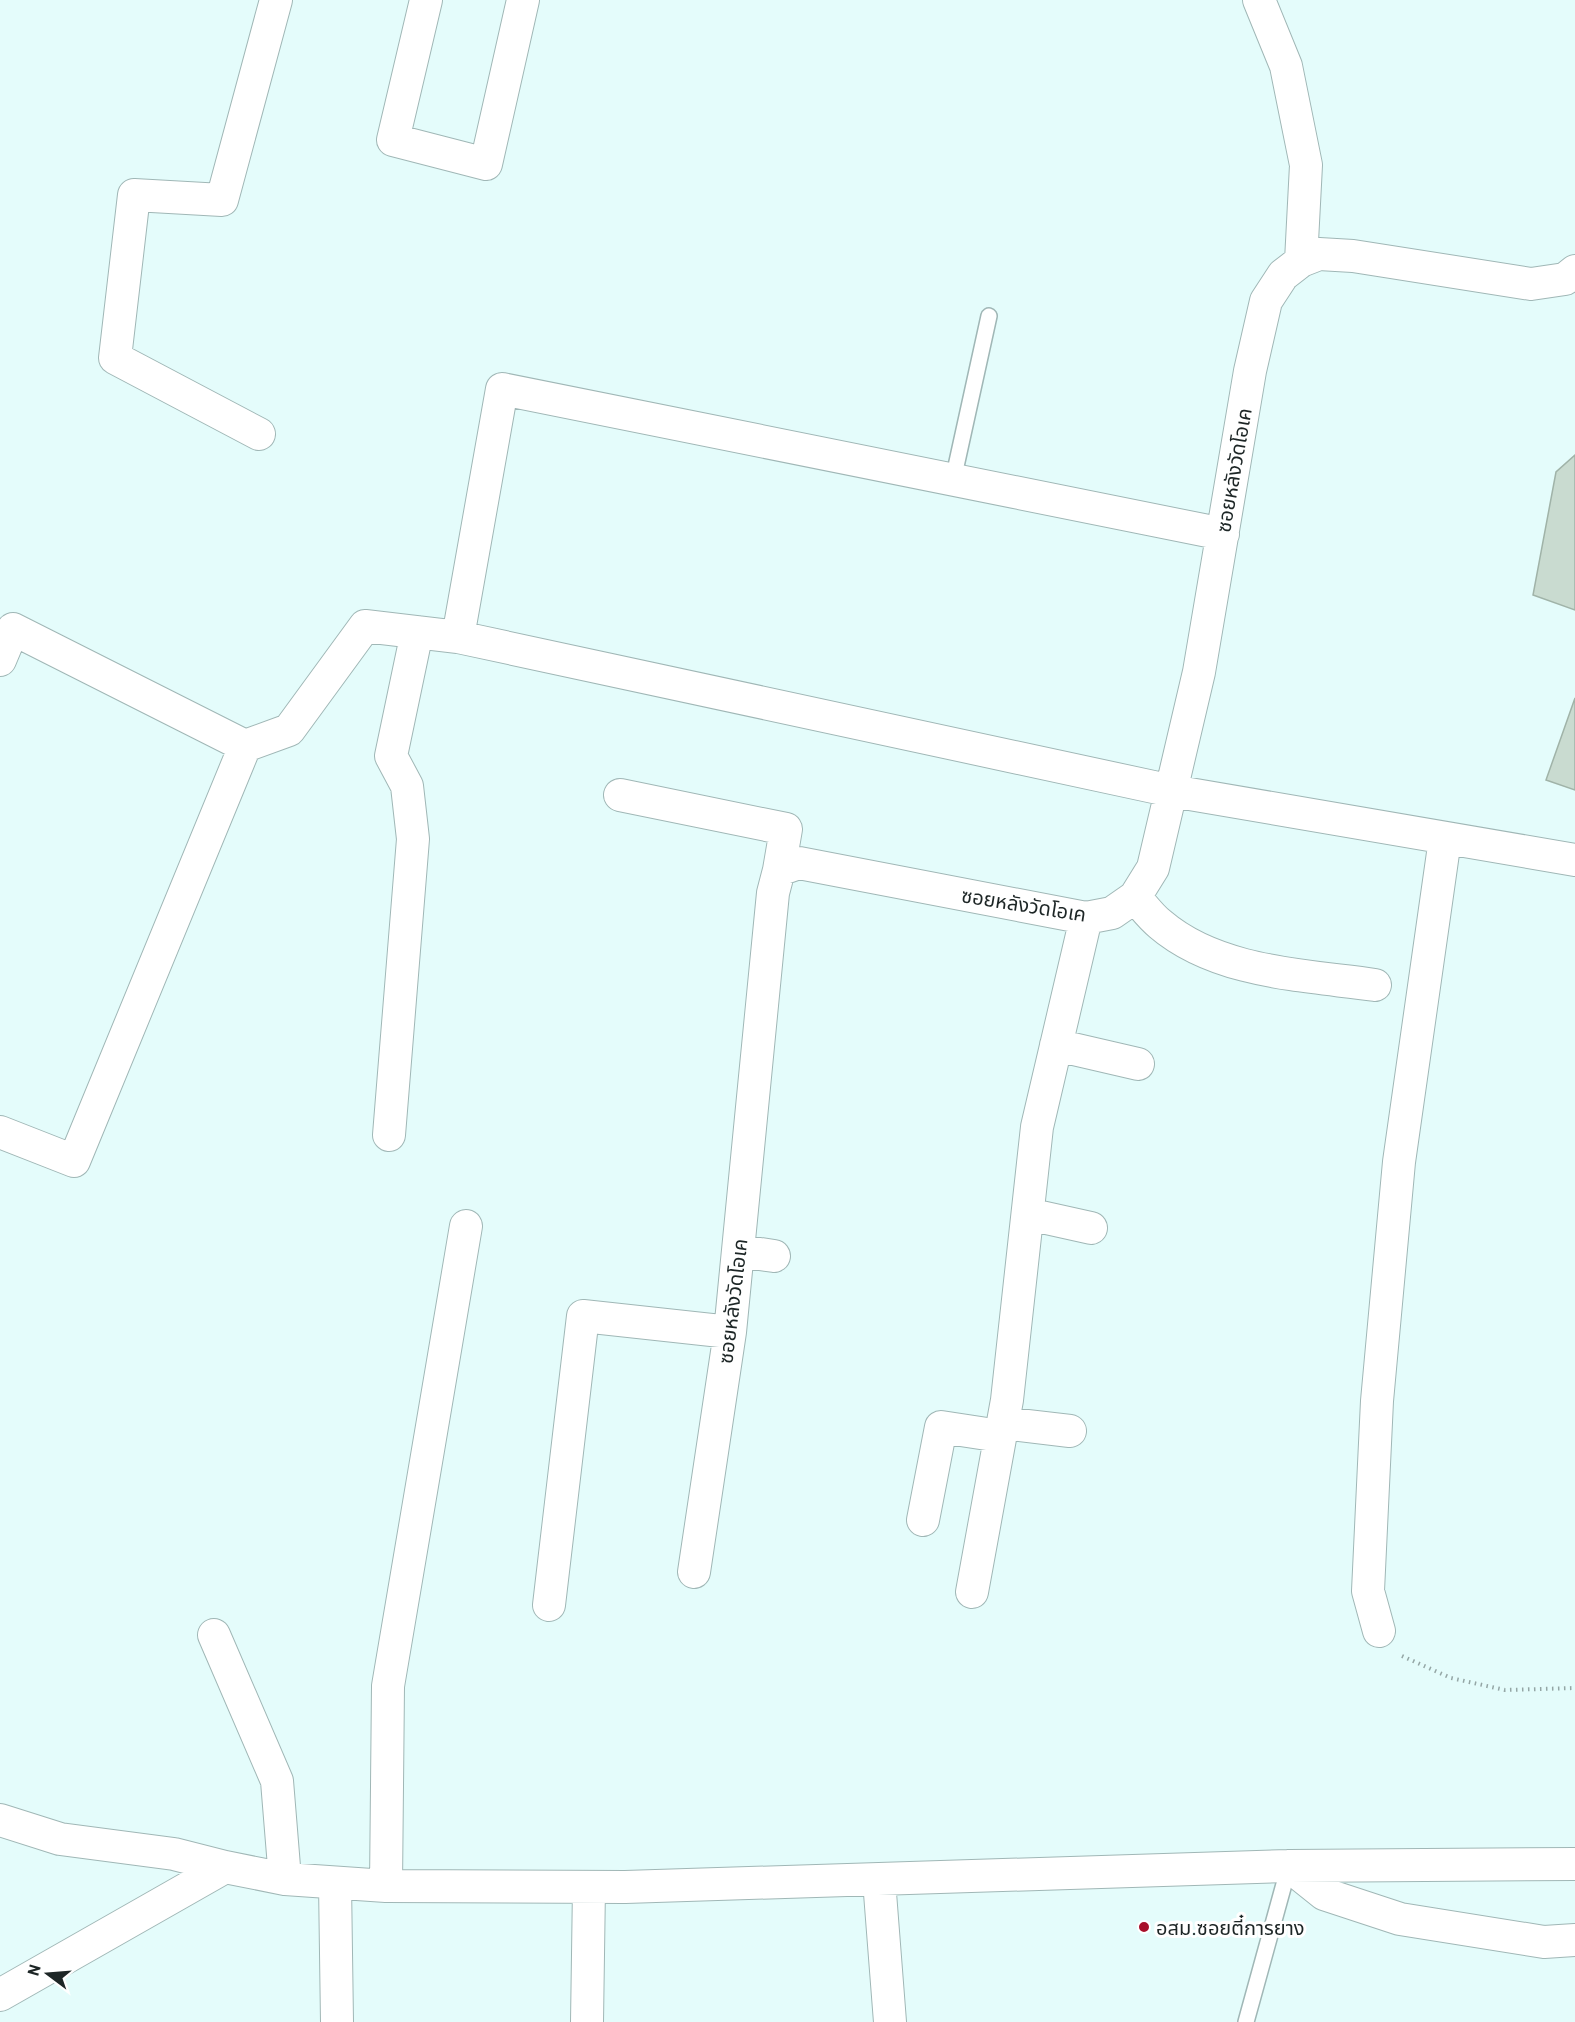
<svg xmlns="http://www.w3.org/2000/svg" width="1575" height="2022" viewBox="0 0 1575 2022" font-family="Barlow,'Noto Sans Thai',sans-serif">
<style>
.building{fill:#c9dbd0;stroke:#a0b3a8;stroke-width:1.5}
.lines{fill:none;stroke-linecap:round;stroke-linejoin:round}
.service-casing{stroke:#a0b7b6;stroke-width:18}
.minor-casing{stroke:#a0b7b6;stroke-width:34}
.path{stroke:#94a6a5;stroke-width:4;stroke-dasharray:1.5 4.5;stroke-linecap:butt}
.service{stroke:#fff;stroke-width:15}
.minor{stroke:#fff;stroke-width:32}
.poi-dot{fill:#a70e29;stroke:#fff;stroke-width:2}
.labels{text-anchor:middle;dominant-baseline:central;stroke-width:6;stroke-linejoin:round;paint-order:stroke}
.street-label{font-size:20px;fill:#1d2626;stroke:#fff}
.poi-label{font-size:20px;fill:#1d2626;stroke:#fff;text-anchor:start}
</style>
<rect width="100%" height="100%" fill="#e4fcfb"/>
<!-- building -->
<path class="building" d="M 1575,455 L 1575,610 L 1533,595 L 1556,472 Z
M 1575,698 L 1575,790 L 1546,780 Z"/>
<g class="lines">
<defs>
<path id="service" d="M 953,480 L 989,316
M 1246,2022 L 1289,1866"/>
<path id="minor" d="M 426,0 L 393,140 L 486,164 L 523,0
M 1259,0 L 1286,66 L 1306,165 L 1301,261
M 259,434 L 115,358 L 134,195 L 222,200 L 276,0
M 458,637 L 502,389 L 1223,534
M 0,660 L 13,629 L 245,746 L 289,730 L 365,626 L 458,637 L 1172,791 L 1575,860
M 620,795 L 786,829 L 779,870
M 1135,897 C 1143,906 1151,917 1160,924 C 1217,973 1304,975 1375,985
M 1056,1045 L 1138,1064
M 0,1132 L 74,1161 L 245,746
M 389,1135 L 413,839 L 407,786 L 391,756 L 417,632
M 1028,1214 L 1091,1228
M 739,1251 L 774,1256
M 1003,1423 L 1070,1431
M 923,1520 L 941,1427 L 1000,1436
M 694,1572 L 730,1332 L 773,893 L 779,870 L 799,863 L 1086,918 L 1112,913 L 1135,897 L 1153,868 L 1199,672 L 1250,371 L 1266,301 L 1283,275 L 1301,261 L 1319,254 L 1353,256 L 1531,284 L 1565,279 L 1575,271
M 972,1592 L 1007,1400 L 1037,1127 L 1086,918
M 549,1605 L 583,1316 L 730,1332
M 1379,1631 L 1368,1591 L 1377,1401 L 1399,1162 L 1445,839
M 214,1635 L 277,1781 L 285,1879
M 0,1820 L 60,1839 L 174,1854 L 225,1867
M 1289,1866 L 1324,1894 L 1400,1919 L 1544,1942 L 1575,1940
M 879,1880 L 890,2022
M 335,1883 L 337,2022
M 386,1886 L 388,1686 L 466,1226
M 0,1995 L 225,1867 L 285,1879 L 386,1886 L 625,1887 L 1289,1866 L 1575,1864
M 587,2022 L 589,1887"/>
</defs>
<!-- service casing -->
<use href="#service" class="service-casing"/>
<!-- minor casing -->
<use href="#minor" class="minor-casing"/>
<!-- path -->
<path class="path" d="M 1402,1656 L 1451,1678 L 1505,1690 L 1575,1688"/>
<!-- service -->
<use href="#service" class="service"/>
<!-- minor -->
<use href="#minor" class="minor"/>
</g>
<!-- markers -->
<circle class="poi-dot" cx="1144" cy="1927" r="6"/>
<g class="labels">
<!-- street labels -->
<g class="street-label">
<text transform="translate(1233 470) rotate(-80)">ซอยหลังวัดโอเค</text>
<text transform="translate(1024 904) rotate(9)">ซอยหลังวัดโอเค</text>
<text transform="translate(732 1301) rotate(-83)">ซอยหลังวัดโอเค</text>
</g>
<!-- poi labels -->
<g class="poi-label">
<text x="1156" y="1927">อสม.ซอยตี๋การยาง</text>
</g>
</g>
<!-- north arrow -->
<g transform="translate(48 1974) rotate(286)" stroke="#ffffff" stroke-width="4.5" paint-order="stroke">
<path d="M0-4.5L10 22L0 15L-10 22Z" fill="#1d2626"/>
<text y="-9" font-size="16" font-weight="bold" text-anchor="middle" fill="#1d2626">N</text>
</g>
</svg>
